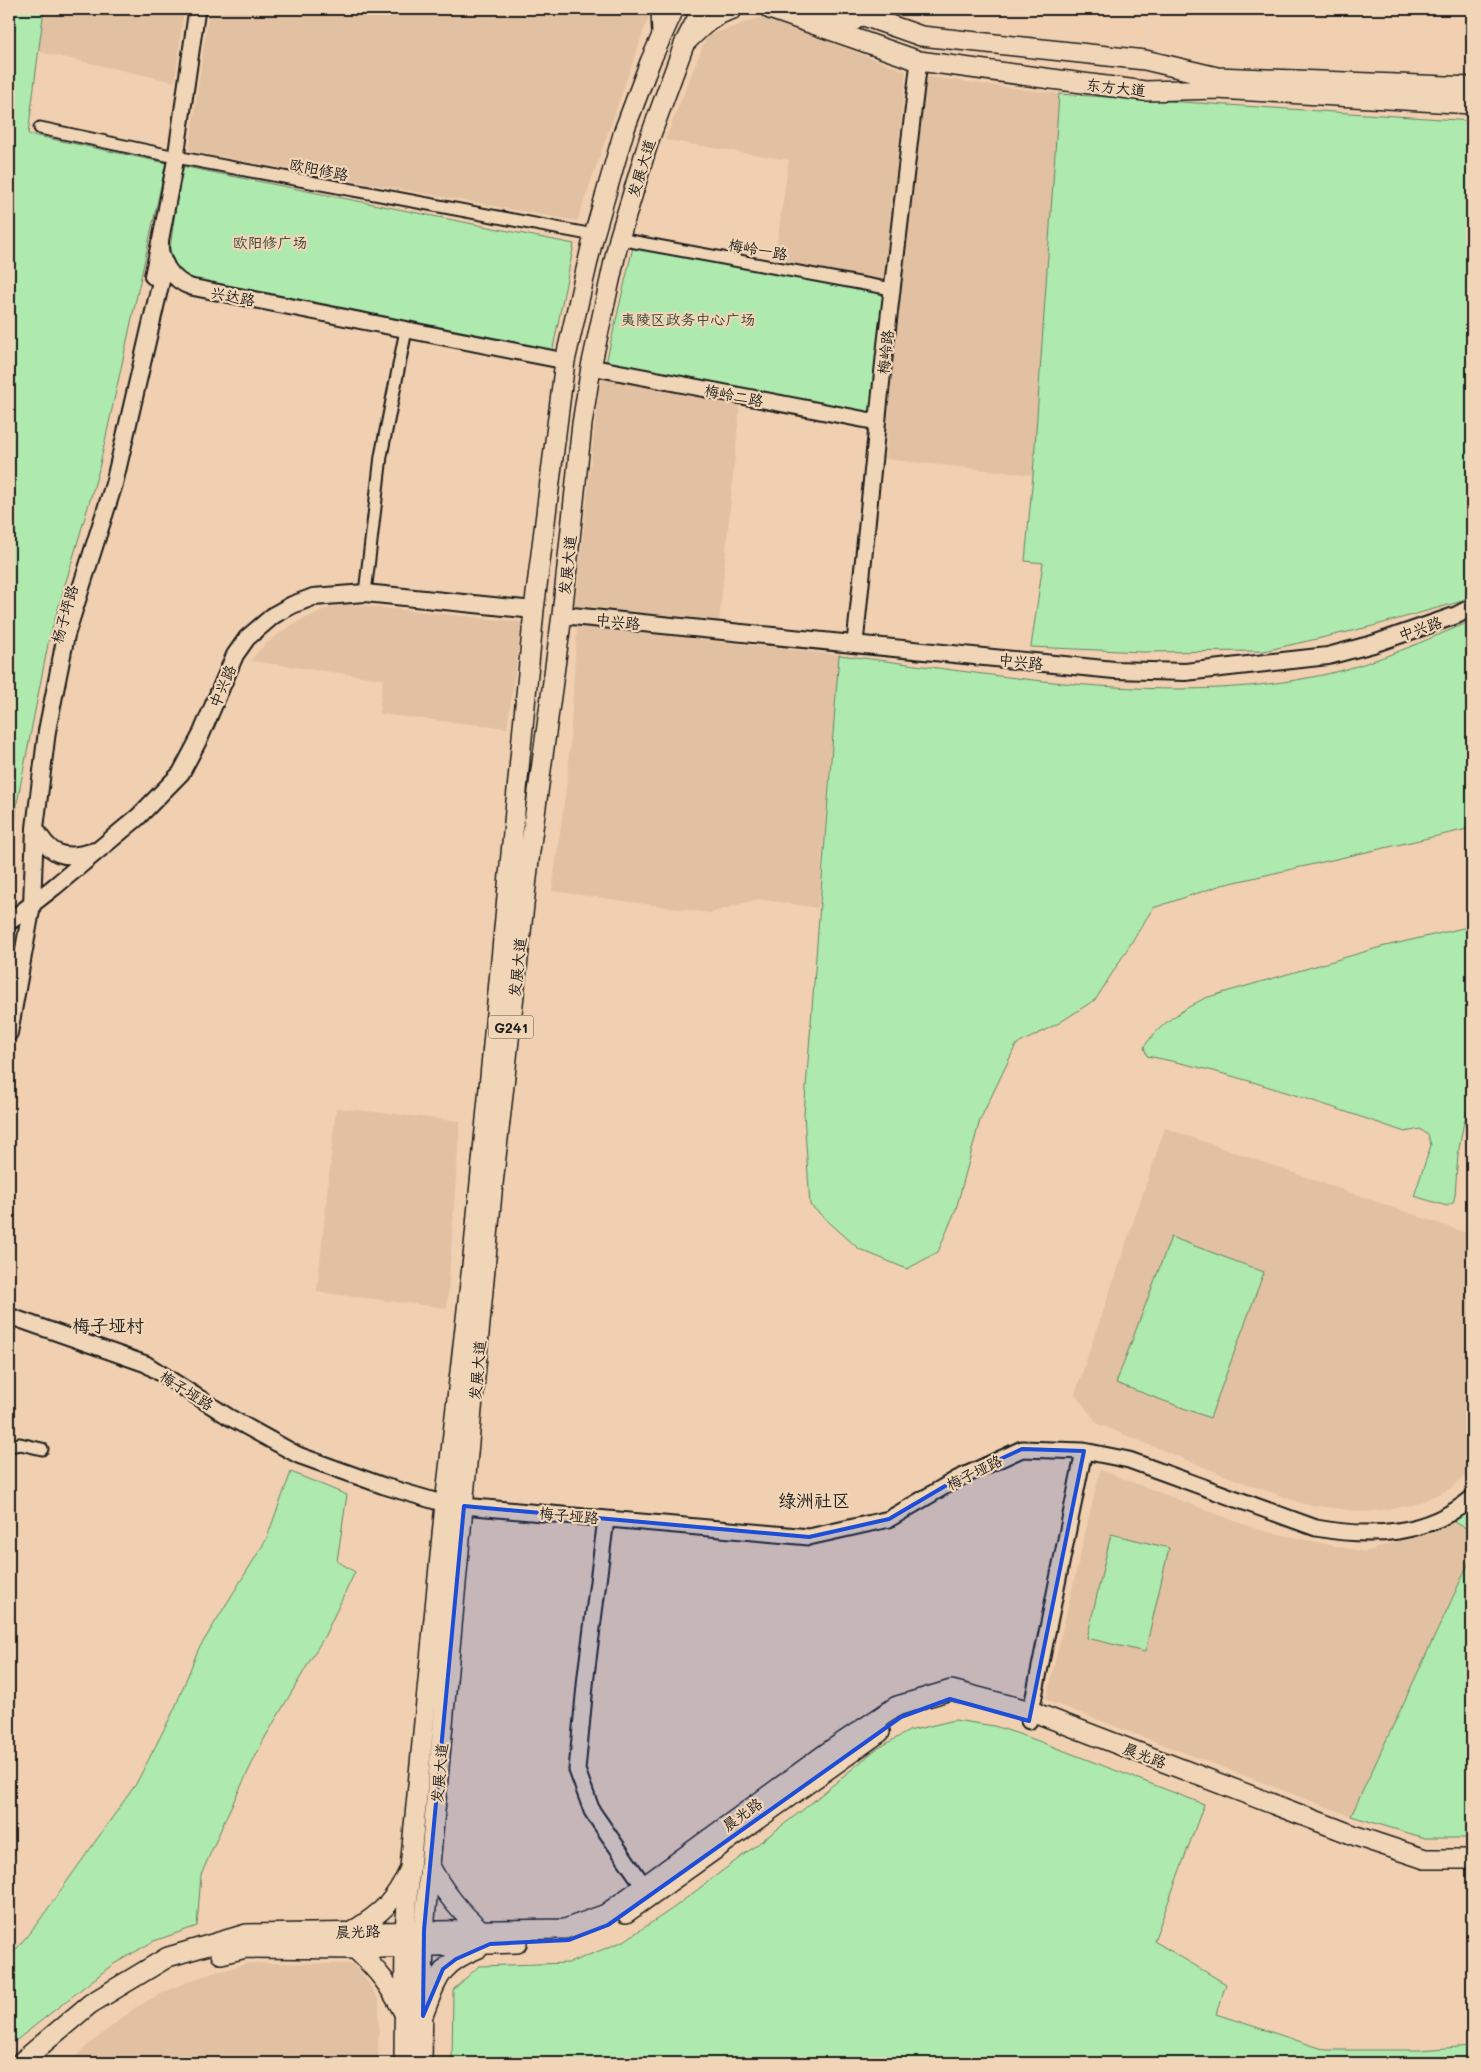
<svg xmlns="http://www.w3.org/2000/svg" width="1481" height="2072" viewBox="0 0 1481 2072" font-family="Mali,'LXGW WenKai TC',sans-serif">
<style>
.built{fill:#e1c1a1}
.green{fill:#aee9ae;stroke:#658265}
.lines{fill:none;stroke-linecap:round;stroke-linejoin:round}
.minor-casing{stroke:#1c1c1c;stroke-width:15}
.tertiary-casing{stroke:#1c1c1c;stroke-width:19}
.secondary-casing{stroke:#1c1c1c;stroke-width:20}
.primary-casing{stroke:#1c1c1c;stroke-width:22}
.trunk-casing{stroke:#1c1c1c;stroke-width:22}
.minor{stroke:#f0d5b7;stroke-width:11}
.tertiary{stroke:#f0d5b7;stroke-width:15}
.secondary{stroke:#f0d5b7;stroke-width:16}
.primary{stroke:#f0d5b7;stroke-width:19}
.trunk{stroke:#f0d5b7;stroke-width:19}
.marked{fill:#1d4ed8;fill-opacity:0.2;stroke:#1d4ed8;stroke-width:4;stroke-linejoin:round}
.labels{text-anchor:middle;dominant-baseline:central;stroke-width:4.5;stroke-linejoin:round;paint-order:stroke}
.shield{fill:#f0d5b7;stroke:#5c544a;stroke-width:1}
.shield-label{font-size:14px;font-weight:bold;fill:#1c1c1c}
.street-label{font-size:15px;fill:#1c1c1c;stroke:#f0d5b7}
.park-label{font-size:15px;fill:#394539;stroke:#f0d5b7}
.quarter-label{font-size:18px;fill:#1c1c1c;stroke:#f0d5b7}
</style>
<rect width="100%" height="100%" fill="#f0d0b0"/>
<filter id="ink" filterUnits="userSpaceOnUse"><feTurbulence type="fractalNoise" baseFrequency=".02" numOctaves="2"/><feDisplacementMap in="SourceGraphic" scale="10" xChannelSelector="R" yChannelSelector="G"/><feConvolveMatrix kernelMatrix="1 2 1 2 8 2 1 2 1" color-interpolation-filters="sRGB"/></filter>
<g filter="url(#ink)">
<!-- built -->
<path class="built" d="M 44,9 L 184,9 L 175,82 L 39,52 Z
M 209,9 L 648,9 L 650,13 L 577,221 L 189,151 Z
M 762,17 L 906,71 L 885,280 L 774,262 L 789,160 L 665,140 L 707,36 Z
M 922,76 L 1059,94 L 1033,475 L 885,459 L 901,259 Z
M 600,379 L 740,404 L 719,623 L 575,606 Z
M 346,604 L 522,622 L 507,728 L 379,714 L 383,679 L 251,661 L 265,644 L 290,626 L 322,610 Z
M 577,626 L 839,655 L 818,908 L 758,899 L 710,913 L 552,891 L 568,773 Z
M 336,1108 L 460,1121 L 447,1308 L 317,1292 Z
M 1165,1128 L 1472,1235 L 1472,1469 L 1452,1488 L 1414,1505 L 1364,1512 L 1304,1504 L 1231,1478 L 1098,1424 L 1075,1394 Z
M 1100,1470 L 1259,1530 L 1365,1552 L 1454,1522 L 1472,1531 L 1472,1556 L 1351,1816 L 1046,1700 Z
M 249,1963 L 356,1964 L 379,2000 L 378,2063 L 69,2063 L 88,2045 L 136,2007 L 170,1989 L 200,1977 Z"/>
<!-- green -->
<path class="green" d="M 9,9 L 44,9 L 28,134 L 166,163 L 98,473 L 49,639 L 17,803 L 9,905 Z
M 1059,94 L 1472,121 L 1472,594 L 1459,602 L 1369,627 L 1264,651 L 1142,652 L 1031,647 L 1043,563 L 1025,561 L 1033,475 Z
M 181,166 L 574,244 L 552,353 L 190,284 L 175,270 L 170,249 Z
M 633,247 L 885,294 L 873,415 L 606,363 Z
M 1472,621 L 1472,828 L 1222,885 L 1153,908 L 1096,999 L 1059,1023 L 1016,1045 L 980,1120 L 956,1209 L 938,1252 L 907,1269 L 859,1249 L 810,1205 L 804,1114 L 839,655 C 996,674 1170,709 1327,674 C 1377,663 1425,640 1472,621 Z
M 1472,926 L 1472,1093 L 1463,1127 L 1458,1154 L 1455,1195 L 1453,1203 L 1447,1206 L 1414,1196 L 1431,1145 L 1428,1135 L 1420,1129 L 1405,1132 C 1320,1103 1236,1073 1147,1056 L 1144,1047 C 1158,1025 1182,1010 1205,998 L 1381,947 Z
M 1171,1237 L 1264,1272 L 1210,1418 L 1116,1383 Z
M 291,1472 L 347,1495 L 337,1561 L 355,1572 L 324,1637 L 263,1741 L 228,1813 L 201,1875 L 197,1926 L 154,1941 L 112,1965 L 9,2046 L 9,1958 L 39,1921 L 136,1784 L 174,1710 L 198,1650 L 266,1540 Z
M 1472,1507 L 1472,1531 L 1454,1522 Z
M 1111,1534 L 1169,1548 L 1145,1652 L 1087,1638 Z
M 1472,1556 L 1472,1838 L 1425,1838 L 1351,1816 Z
M 955,1720 L 994,1726 L 1025,1736 L 1204,1804 L 1154,1941 L 1226,1984 L 1216,2014 L 1326,2050 L 1419,2050 L 1472,2046 L 1472,2063 L 452,2063 L 453,1990 L 479,1966 L 569,1963 L 624,1941 L 672,1909 L 804,1809 L 875,1750 L 909,1731 Z"/>
<g class="lines">
<defs>
<path id="minor" d="M 40,128 L 176,157 L 594,235
M 619,239 L 892,289
M 365,593 L 381,456 L 406,330
M 9,1446 L 20,1444 L 42,1449"/>
<path id="tertiary" d="M 197,9 L 176,157 L 160,243 C 160,262 173,281 191,287 L 565,361
M 591,367 L 877,422
M 855,643 L 884,358 L 919,61
M 9,1316 L 146,1364 L 229,1417 L 298,1455 L 384,1486 L 445,1504
M 464,1506 L 809,1537 L 889,1519 L 957,1479 L 1022,1449 L 1084,1451 L 1129,1460 L 1316,1528 C 1372,1538 1426,1536 1472,1498
M 606,1519 L 586,1675 L 577,1770 L 592,1811 L 650,1895
M 1029,1721 L 1084,1451"/>
<path id="secondary" d="M 153,276 L 160,243
M 562,615 L 1114,670 L 1185,672 L 1328,656 L 1373,644 L 1457,615 L 1472,607
M 35,828 C 50,855 63,861 94,851
M 9,922 L 54,887 L 138,817 L 181,773 L 200,737 L 235,655 L 247,638 L 274,615 L 292,605 L 313,597 L 365,593 L 534,610
M 9,1033 L 32,905 L 35,828 L 47,731 L 66,635 L 114,484 L 165,264"/>
<path id="primary" d="M 661,9 L 662,35
M 770,9 L 919,61 L 1044,78 L 1145,91 L 1217,89 L 1472,104
M 823,9 L 855,20
M 844,9 L 921,36 L 1145,60 L 1217,77 L 1472,87
M 686,42 C 700,28 714,14 733,9
M 430,1866 C 443,1891 461,1913 482,1931
M 626,1913 L 880,1732
M 353,1931 C 383,1912 394,1902 410,1869
M 355,1949 C 379,1971 390,1986 405,2015
M 221,1954 L 246,1948 L 355,1949 L 517,1943
M 424,2013 C 438,1976 441,1963 479,1948
M 20,2063 L 90,2004 L 168,1957 L 246,1934 L 565,1929 L 606,1914 L 828,1752 L 897,1706 L 951,1690 L 1031,1711 L 1356,1836 L 1425,1859 L 1472,1859"/>
<path id="trunk" d="M 404,2063 L 405,1930 L 410,1868 L 445,1504 L 473,1257 L 534,610 L 565,361 L 594,235 L 624,131 L 650,62 L 674,9
M 422,2063 L 424,1930 L 492,1193 L 530,851 L 562,615 L 582,424 L 591,367 L 619,239 L 649,140 L 685,42 L 702,9"/>
</defs>
<!-- minor casing -->
<use href="#minor" class="minor-casing"/>
<!-- tertiary casing -->
<use href="#tertiary" class="tertiary-casing"/>
<!-- secondary casing -->
<use href="#secondary" class="secondary-casing"/>
<!-- primary casing -->
<use href="#primary" class="primary-casing"/>
<!-- trunk casing -->
<use href="#trunk" class="trunk-casing"/>
<!-- minor -->
<use href="#minor" class="minor"/>
<!-- tertiary -->
<use href="#tertiary" class="tertiary"/>
<!-- secondary -->
<use href="#secondary" class="secondary"/>
<!-- primary -->
<use href="#primary" class="primary"/>
<!-- trunk -->
<use href="#trunk" class="trunk"/>
</g>
</g>
<!-- marked area -->
<path class="marked" d="M 1022,1449 L 1084,1451 L 1029,1721 L 950,1699 L 901,1717 L 608,1925 L 569,1940 L 490,1944 L 456,1959 L 443,1969 L 423,2016 L 424,1930 L 464,1506 L 809,1537 L 889,1519 L 957,1479 Z"/>
<g class="labels">
<!-- shield labels -->
<rect class="shield" x="488.5" y="1015.5" width="45" height="23" rx="4"/>
<g class="shield-label">
<text x="511" y="1027">G241</text>
</g>
<!-- street labels -->
<g class="street-label">
<text transform="translate(1116 87) rotate(6)">东方大道</text>
<text transform="translate(641 168) rotate(-73)">发展大道</text>
<text transform="translate(319 169) rotate(11)">欧阳修路</text>
<text transform="translate(758 249) rotate(10)">梅岭一路</text>
<text transform="translate(233 296) rotate(11)">兴达路</text>
<text transform="translate(885 352) rotate(-84)">梅岭路</text>
<text transform="translate(734 395) rotate(11)">梅岭二路</text>
<text transform="translate(567 565) rotate(-84)">发展大道</text>
<text transform="translate(64 614) rotate(-74)">杨子坪路</text>
<text transform="translate(618 621) rotate(6)">中兴路</text>
<text transform="translate(1420 628) rotate(-19)">中兴路</text>
<text transform="translate(1021 661) rotate(6)">中兴路</text>
<text transform="translate(222 686) rotate(-67)">中兴路</text>
<text transform="translate(517 967) rotate(-84)">发展大道</text>
<text transform="translate(477 1370) rotate(-85)">发展大道</text>
<text transform="translate(187 1390) rotate(32)">梅子垭路</text>
<text transform="translate(974 1472) rotate(-26)">梅子垭路</text>
<text transform="translate(569 1515) rotate(5)">梅子垭路</text>
<text transform="translate(1145 1755) rotate(21)">晨光路</text>
<text transform="translate(439 1773) rotate(-85)">发展大道</text>
<text transform="translate(742 1814) rotate(-36)">晨光路</text>
<text transform="translate(358 1931) rotate(-1)">晨光路</text>
</g>
<!-- park labels -->
<g class="park-label">
<text x="270" y="242">欧阳修广场</text>
<text x="688" y="319">夷陵区政务中心广场</text>
</g>
<!-- quarter labels -->
<g class="quarter-label">
<text x="108" y="1325">梅子垭村</text>
<text x="814" y="1500">绿洲社区</text>
</g>
</g>
<!-- margin -->
<rect width="1481" height="2072" fill="none" stroke="#f0d5b7" stroke-width="30"/>
<rect x="15" y="15" width="1451" height="2042" fill="none" stroke="#1c1c1c" stroke-width="2" filter="url(#ink)"/>
</svg>
